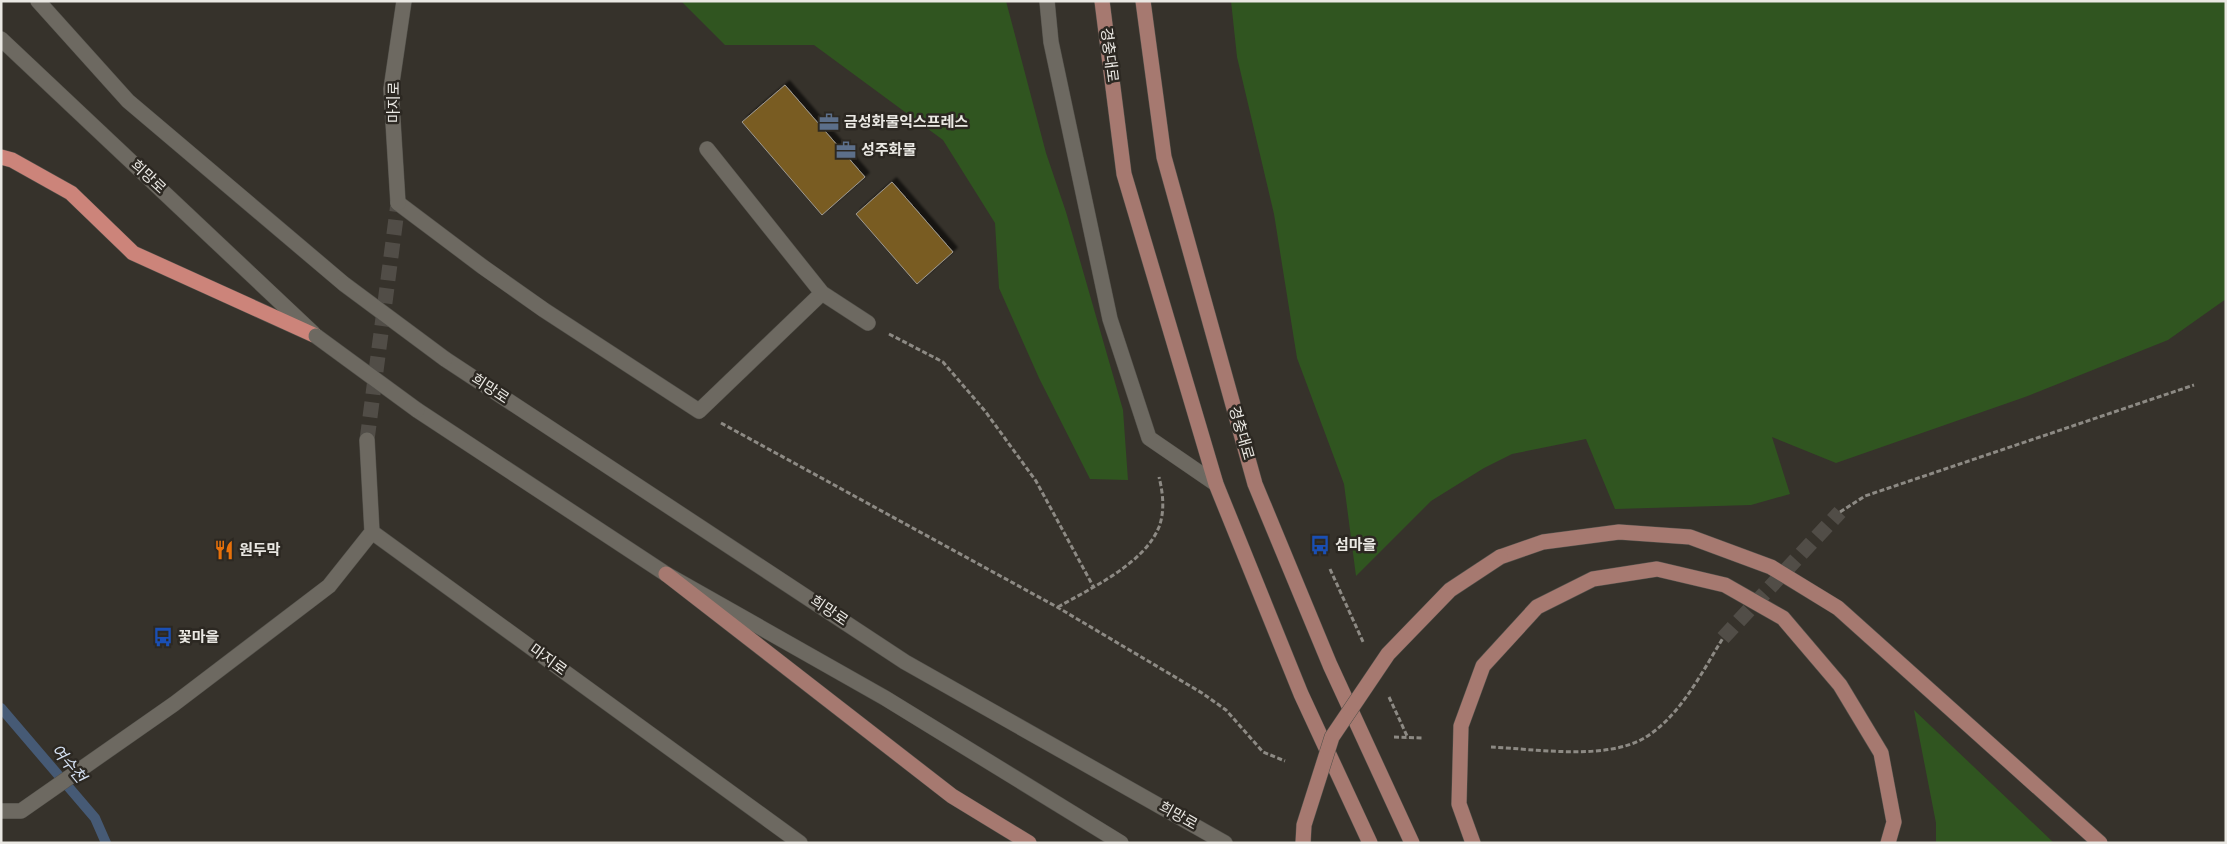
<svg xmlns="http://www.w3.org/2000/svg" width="2227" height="844" viewBox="0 0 2227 844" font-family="'Sofia Sans Condensed','Noto Sans KR',sans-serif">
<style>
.green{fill:#305520}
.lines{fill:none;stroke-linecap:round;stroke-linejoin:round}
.stream{stroke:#465a75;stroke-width:10}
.building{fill:#795c20;stroke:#9f9a92;filter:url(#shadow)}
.secondary-tunnel{stroke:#514d47;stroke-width:15;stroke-dasharray:15 8;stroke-linecap:butt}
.primary-tunnel{stroke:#514d47;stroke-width:15;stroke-dasharray:15 8;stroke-linecap:butt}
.lane-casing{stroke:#52504a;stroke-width:16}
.secondary-casing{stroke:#52504a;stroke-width:16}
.primary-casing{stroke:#52504a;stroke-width:16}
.highway-casing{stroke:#52504a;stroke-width:16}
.path{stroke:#8d8a84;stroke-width:3;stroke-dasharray:5 2.5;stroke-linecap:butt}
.lane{stroke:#6d6961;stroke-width:15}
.secondary{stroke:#6d6961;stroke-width:15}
.primary{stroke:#a67970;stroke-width:15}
.highway{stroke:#cc847a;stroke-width:15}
.secondary-bridge-casing{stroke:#52504a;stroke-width:16;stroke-linecap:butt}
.primary-bridge-casing{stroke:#52504a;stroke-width:16;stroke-linecap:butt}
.secondary-bridge{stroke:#6d6961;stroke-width:15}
.primary-bridge{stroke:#a67970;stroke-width:15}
.labels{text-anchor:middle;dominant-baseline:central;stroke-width:5;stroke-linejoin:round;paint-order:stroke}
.street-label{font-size:15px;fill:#eae8e3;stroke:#2c2822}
.poi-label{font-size:15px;font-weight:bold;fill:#eae8e3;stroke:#2c2822;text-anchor:start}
.water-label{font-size:16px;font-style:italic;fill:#d5e1f3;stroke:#2c2822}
</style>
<defs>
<filter id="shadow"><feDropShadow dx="4.5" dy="-4.5" stdDeviation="1" flood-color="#0009"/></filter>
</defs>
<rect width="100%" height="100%" fill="#36322b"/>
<!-- green -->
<path class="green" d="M 681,1 L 1006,1 L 1046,153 L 1066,212 L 1123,410 L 1128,480 L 1090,479 L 1039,378 L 999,288 L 995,223 L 943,140 L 814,45 L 725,45 Z
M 1231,1 L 2226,1 L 2226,299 L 2168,340 L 2025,397 L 1836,463 L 1772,437 L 1790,494 L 1751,505 L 1615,509 L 1586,439 L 1512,454 L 1484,468 L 1431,501 L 1356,576 L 1344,484 L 1297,358 L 1274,214 L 1237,57 Z
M 1914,710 L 2054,843 L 1936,843 L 1936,823 Z"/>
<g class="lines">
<!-- stream -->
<path class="stream" d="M 1,708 L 95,818 L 106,843"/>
</g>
<!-- building -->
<path class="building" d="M 785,85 L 865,177 L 822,215 L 742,122 Z
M 892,182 L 953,252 L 917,284 L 856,214 Z"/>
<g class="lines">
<!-- secondary-tunnel -->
<path class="secondary-tunnel" d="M 367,440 L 398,203"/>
<!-- primary-tunnel -->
<path class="primary-tunnel" d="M 1723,638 L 1840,512"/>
<defs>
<path id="lane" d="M 1047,1 L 1051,42 L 1110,319 L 1149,438 L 1216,484
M 707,149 L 822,293
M 398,203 L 483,267 L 544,310 L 699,411 L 822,293 L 868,323"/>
<path id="secondary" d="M 38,1 L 128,101 L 344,284
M 1,39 L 313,333
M 398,203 L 391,89 L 404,1
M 445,359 L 905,662 L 1225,843
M 417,410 L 666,574 L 885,698 L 1121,843
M 367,440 L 372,532 L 800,843
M 1,811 L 21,811 L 174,704 L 329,586 L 372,532"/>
<path id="primary" d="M 1102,1 L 1124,174 L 1216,484 L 1301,694 L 1370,843
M 1143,1 L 1164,157 L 1255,484 L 1330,665 L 1412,843
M 1500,557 L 1543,542 L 1619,532 L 1690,537 L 1771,567 L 1838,608 L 2100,843
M 666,574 L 952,796 L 1029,843
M 1473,843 L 1459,804 L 1461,726 L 1483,666 L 1537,607 L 1593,579 L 1657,569 L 1725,585 L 1783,618 L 1840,685 L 1881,753 L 1894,822 L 1888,843"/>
<path id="highway" d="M 1,157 L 12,160 L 71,193 L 133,253 L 316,336"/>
</defs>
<!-- lane casing -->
<use href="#lane" class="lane-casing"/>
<!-- secondary casing -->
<use href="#secondary" class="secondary-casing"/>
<!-- primary casing -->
<use href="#primary" class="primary-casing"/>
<!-- highway casing -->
<use href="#highway" class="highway-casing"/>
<!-- path -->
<path class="path" d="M 889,334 L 943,362 L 985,411 L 1036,481 L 1093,586
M 721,423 L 1057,607 L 1202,693 L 1226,710 L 1263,752 L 1285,761
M 1840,512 L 1865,496 L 2194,385
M 1330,569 L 1364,644
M 1058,607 C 1091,588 1144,564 1159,527 C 1165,511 1163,493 1159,477
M 1389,697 L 1408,738
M 1394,737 L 1423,738
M 1491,747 C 1536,749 1607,761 1646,737 C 1681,715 1702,672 1723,638"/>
<!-- lane -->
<use href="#lane" class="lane"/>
<!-- secondary -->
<use href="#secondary" class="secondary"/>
<!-- primary -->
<use href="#primary" class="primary"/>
<!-- highway -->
<use href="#highway" class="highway"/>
<defs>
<path id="secondary-bridge" d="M 344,284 L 445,359
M 316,336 L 417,410"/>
<path id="primary-bridge" d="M 1303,843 L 1304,825 L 1332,737 L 1388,654 L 1450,590 L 1500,557"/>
</defs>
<!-- secondary-bridge casing -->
<use href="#secondary-bridge" class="secondary-bridge-casing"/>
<!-- primary-bridge casing -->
<use href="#primary-bridge" class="primary-bridge-casing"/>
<!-- secondary-bridge -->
<use href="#secondary-bridge" class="secondary-bridge"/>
<!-- primary-bridge -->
<use href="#primary-bridge" class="primary-bridge"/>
</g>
<!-- icons -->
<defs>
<symbol id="office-bare" viewBox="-9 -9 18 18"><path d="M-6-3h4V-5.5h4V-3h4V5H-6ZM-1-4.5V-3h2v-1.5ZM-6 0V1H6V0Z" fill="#5c6f8a" stroke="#2c2822" stroke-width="2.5" paint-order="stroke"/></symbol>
<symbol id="bus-bare" viewBox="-9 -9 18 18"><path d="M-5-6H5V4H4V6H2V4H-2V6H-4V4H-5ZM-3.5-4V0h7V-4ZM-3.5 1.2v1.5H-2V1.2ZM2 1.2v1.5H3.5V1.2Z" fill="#1a4fb4" stroke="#2c2822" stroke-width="2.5" paint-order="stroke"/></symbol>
<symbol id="restaurant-bare" viewBox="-9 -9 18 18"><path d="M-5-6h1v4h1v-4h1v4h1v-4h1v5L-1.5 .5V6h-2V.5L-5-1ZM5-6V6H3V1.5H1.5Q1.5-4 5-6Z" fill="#e8710a" stroke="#2c2822" stroke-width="2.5" paint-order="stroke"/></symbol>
</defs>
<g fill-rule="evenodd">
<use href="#office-bare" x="815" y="108" width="28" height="28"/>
<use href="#office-bare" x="832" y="136" width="28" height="28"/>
<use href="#bus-bare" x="1306" y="531" width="28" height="28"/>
<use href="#restaurant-bare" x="210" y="536" width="28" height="28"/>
<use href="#bus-bare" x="149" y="623" width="28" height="28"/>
</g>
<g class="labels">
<!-- street labels -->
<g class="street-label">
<text transform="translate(1109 55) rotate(83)">경충대로</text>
<text transform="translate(394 102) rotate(-90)">마지로</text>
<text transform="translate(148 177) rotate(43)">희망로</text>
<text transform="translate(490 389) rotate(33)">희망로</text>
<text transform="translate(1241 433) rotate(74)">경충대로</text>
<text transform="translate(829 611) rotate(34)">희망로</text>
<text transform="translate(548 660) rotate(36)">마지로</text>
<text transform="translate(1178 816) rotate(29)">희망로</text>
</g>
<!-- poi labels -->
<g class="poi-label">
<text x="844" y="122">금성화물익스프레스</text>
<text x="861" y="150">성주화물</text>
<text x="1335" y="545">섬마을</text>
<text x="239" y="550">원두막</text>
<text x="178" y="637">꽃마을</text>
</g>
<!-- water labels -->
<g class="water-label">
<text transform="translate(68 764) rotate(50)">여수천</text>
</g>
</g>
<!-- border -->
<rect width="2227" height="844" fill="none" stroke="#eae8e3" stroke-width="5"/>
</svg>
